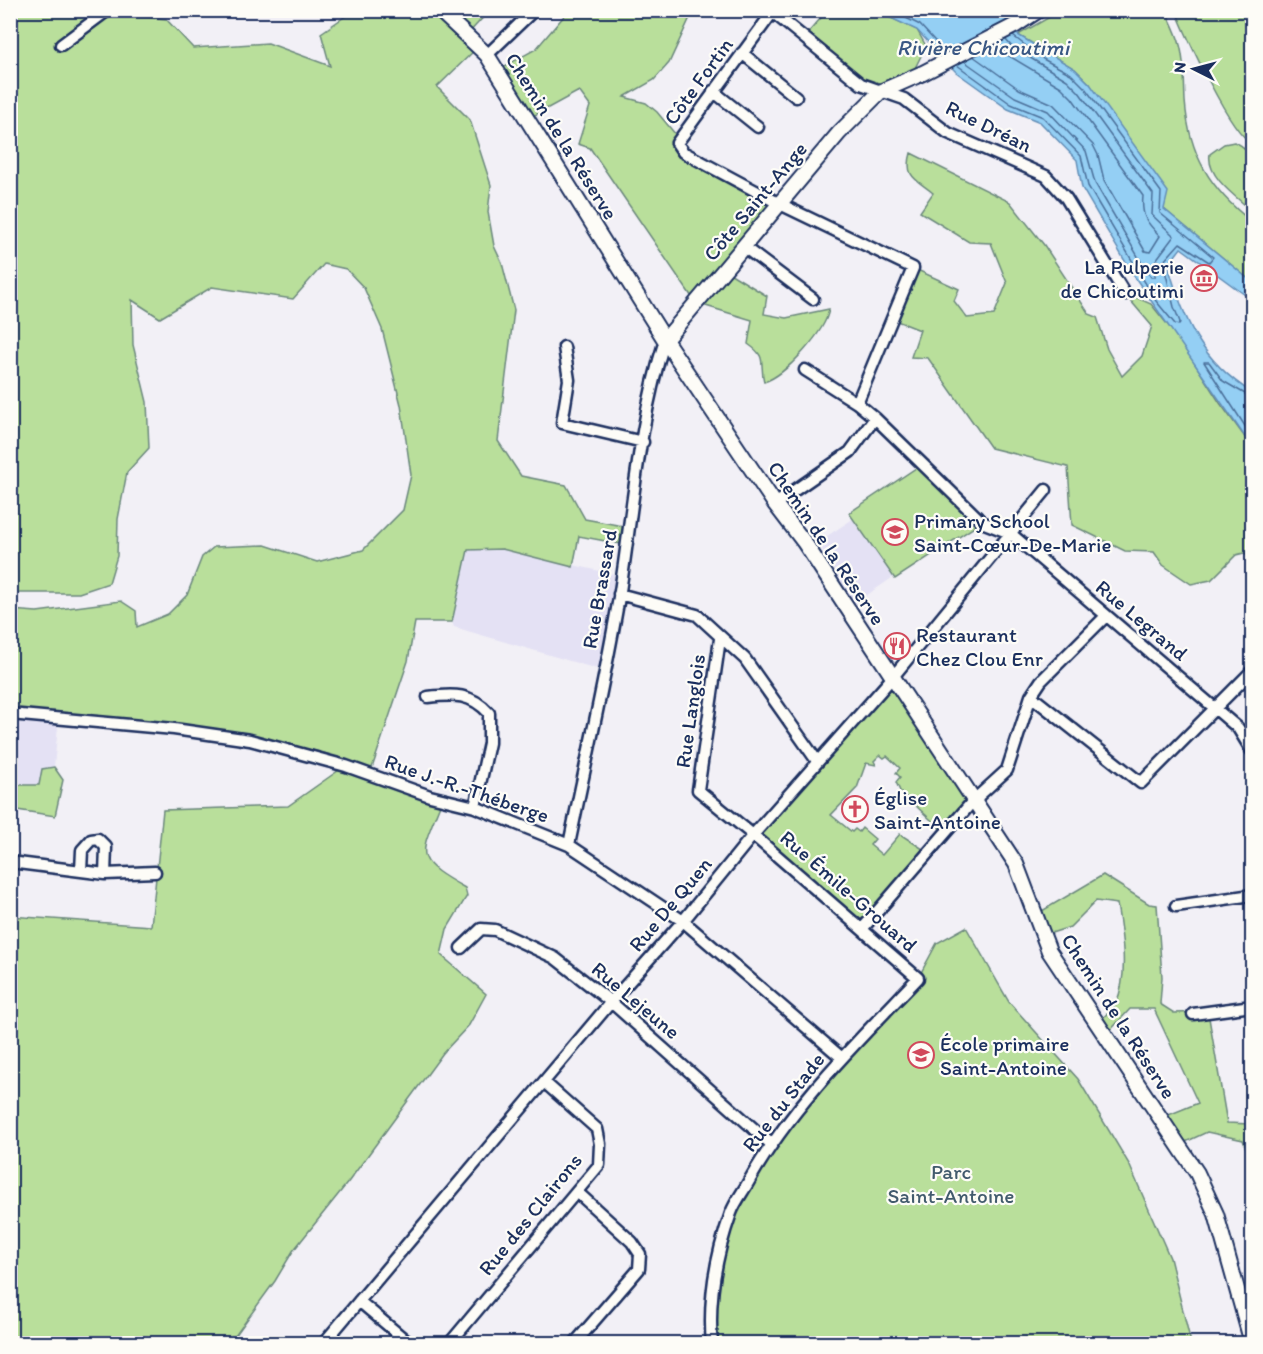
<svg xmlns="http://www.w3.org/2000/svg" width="1263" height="1354" viewBox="0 0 1263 1354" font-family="Itim,sans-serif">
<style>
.built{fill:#e4e1f4}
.green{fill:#b9df9b;stroke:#6a877c;stroke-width:1.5}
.water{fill:#94cff4;stroke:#648fb8;stroke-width:1.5}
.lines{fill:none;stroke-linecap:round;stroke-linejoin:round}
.shore{stroke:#4b6f9a;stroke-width:1.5}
.minor-casing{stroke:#1b2f5e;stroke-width:15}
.tertiary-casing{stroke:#1b2f5e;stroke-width:18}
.minor{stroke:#fdfcf7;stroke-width:10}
.tertiary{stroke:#fdfcf7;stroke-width:14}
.labels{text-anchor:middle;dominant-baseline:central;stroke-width:4.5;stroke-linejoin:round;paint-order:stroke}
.street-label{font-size:21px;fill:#1b2f5e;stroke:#fdfcf7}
.poi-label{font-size:21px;fill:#1b2f5e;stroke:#fdfcf7;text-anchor:start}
.park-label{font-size:21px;fill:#425b6d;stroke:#fdfcf7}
.water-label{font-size:22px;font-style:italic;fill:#395784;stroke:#fdfcf7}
</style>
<rect width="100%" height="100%" fill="#f2f0f6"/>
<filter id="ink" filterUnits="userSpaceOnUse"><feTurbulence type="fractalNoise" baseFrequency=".0167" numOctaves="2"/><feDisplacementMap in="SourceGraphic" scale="12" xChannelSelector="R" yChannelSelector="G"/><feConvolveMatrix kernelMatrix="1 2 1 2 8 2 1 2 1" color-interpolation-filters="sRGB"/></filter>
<g filter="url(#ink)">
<!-- built -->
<path class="built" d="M 918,476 L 972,523 L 854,604 L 818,542 Z
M 502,549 L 622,576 L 604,671 L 454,627 L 452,622 L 468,550 Z
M 11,712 L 59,716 L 54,767 L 42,769 L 39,785 L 11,785 Z"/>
<!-- green -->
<path class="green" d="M 10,11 L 130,11 L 137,16 L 166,19 L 193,48 L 268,43 L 330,66 L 321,33 L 353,11 L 489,11 L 468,34 L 478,47 L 437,87 L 470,120 L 491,185 L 488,212 L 494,246 L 502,263 L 514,310 L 498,441 L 521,476 L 566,485 L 585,519 L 629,527 L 627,545 L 579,536 L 573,567 L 502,549 L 468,550 L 452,622 L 415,622 L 408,661 L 371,771 L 324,753 L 247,735 L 11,712 L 11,610 L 37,612 L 121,601 L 136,611 L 137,627 L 168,614 L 187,595 L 202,557 L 214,547 L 265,545 L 317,562 L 363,550 L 403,510 L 411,475 L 401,405 L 382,329 L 364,288 L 346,269 L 324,264 L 293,299 L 212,287 L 160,318 L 132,300 L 133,345 L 147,402 L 149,448 L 127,472 L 118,519 L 117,556 L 109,583 L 79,593 L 11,593 Z
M 566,11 L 693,11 L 669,63 L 654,80 L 624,97 L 646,103 L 657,112 L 685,146 L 780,198 L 723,269 L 767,296 L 764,314 L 786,318 L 829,309 C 826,331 785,376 764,382 C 759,361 768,358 748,344 L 752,320 L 696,303 L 590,148 L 578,144 L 590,106 L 579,91 L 528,119 L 496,71 L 536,49 L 564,16 Z
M 827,11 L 876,11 L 917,30 L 926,46 L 913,72 L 875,87 L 807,34 Z
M 1060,11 L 1166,11 C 1171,22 1177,33 1180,45 C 1185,63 1184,82 1185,101 C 1189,155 1210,189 1252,222 L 1252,282 L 1164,209 L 1090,84 L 1075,69 L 1018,35 Z
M 1176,11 L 1252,11 L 1252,143 C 1230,133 1187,37 1176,11 Z
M 1234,142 C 1261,151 1253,188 1252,211 C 1238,198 1206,177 1210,154 L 1224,144 Z
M 911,153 L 1010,202 L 1044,245 L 1089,314 L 1097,317 L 1107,349 L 1122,376 L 1142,356 L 1152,326 L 1130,300 L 1131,295 L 1151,304 L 1179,339 L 1220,403 L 1252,447 L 1252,557 L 1244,553 L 1236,555 L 1211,580 L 1191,584 L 1163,565 L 1154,552 L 1125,551 L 1072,525 L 1068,467 L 991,448 L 928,358 L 911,357 L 920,330 L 892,319 L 913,268 L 959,289 L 954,301 L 967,318 L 994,315 L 1007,283 L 991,243 L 969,242 L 920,212 L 933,193 C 916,179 904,177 911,153 Z
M 922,464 L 982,522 L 895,579 L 849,513 Z
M 892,678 L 973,801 L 945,833 L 900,791 L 896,782 L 900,777 L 896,773 L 900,768 L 887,756 L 884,758 L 880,755 L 874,761 L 876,765 L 866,763 L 857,788 L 831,815 L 852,832 L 855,829 L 859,832 L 862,828 L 875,839 L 870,845 L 882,855 L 900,834 L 929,853 L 863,928 L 753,835 Z
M 54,767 L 63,780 L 55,816 L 11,809 L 11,785 L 39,785 L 42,769 Z
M 342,768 L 441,802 C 420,856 411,858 465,888 L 467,896 L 447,929 L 441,955 L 486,994 L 469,1025 L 443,1053 L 349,1181 L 293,1251 L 275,1281 L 230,1343 L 11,1343 L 10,916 L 151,926 L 163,810 L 288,806 Z
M 1103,875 L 1149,904 L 1157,905 L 1162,977 L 1160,1004 L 1174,1013 L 1208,1012 L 1227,1123 L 1250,1124 L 1252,1165 L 1243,1140 L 1207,1132 L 1179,1145 L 1161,1118 L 1198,1103 L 1154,1009 L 1130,1009 L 1105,1036 L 1096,1024 C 1102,1018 1112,1011 1116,1003 C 1129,974 1122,935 1117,904 L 1096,901 L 1070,927 L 1042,936 L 1035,915 Z
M 966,927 L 1009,1002 L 1078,1079 L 1129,1164 L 1170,1258 L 1191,1343 L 709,1344 L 713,1258 L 747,1176 L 845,1059 L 918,978 L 937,943 Z"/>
<!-- water -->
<path class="water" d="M 876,11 L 1009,11 L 1013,16 L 1020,16 L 1018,35 L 1075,69 L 1090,84 L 1168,192 L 1164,209 L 1252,282 L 1252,300 L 1181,248 L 1168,265 C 1184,321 1201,360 1251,392 L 1252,447 L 1132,273 L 1082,188 L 1077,160 L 1040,122 L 1008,109 L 956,72 L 917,30 Z"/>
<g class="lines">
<!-- shore -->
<path class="shore" d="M 890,10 L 920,25 L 945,52
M 973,56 L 1019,89 L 1053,104 L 1093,145 L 1098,155 L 1104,180 L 1145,251 L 1150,252 L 1160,236 C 1146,222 1141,216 1143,196 L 1072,98 L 1061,87 L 1006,54 L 998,44
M 964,61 L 1015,97 L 1048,111 L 1086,151 L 1095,183 L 1143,265 L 1151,277 L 1155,277 L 1156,260 L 1174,236 L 1152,215 L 1153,194 L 1079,92 L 1067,80 L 1012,47 L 1006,40
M 957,65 L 1011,104 L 1043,117 L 1081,156 L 1088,186 L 1156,301 L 1175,324 L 1179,325 L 1180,322 L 1174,307 L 1163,262 L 1180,243 L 1209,262 L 1213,257 L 1160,213 L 1161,192 L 1085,88 L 1071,74 L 1043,59 L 1013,36
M 1252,398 L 1223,381 L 1209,362 L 1204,362 L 1252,437"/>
<defs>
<path id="minor" d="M 770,10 L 861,84 L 904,99 L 948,133 L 1046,176 L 1066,198 L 1125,294
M 772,13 L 677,143 L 683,152 L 780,204 L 913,268 L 857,403
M 61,45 L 108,10
M 742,53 L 796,97
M 487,55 L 534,10
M 713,91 L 758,127
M 744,247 L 813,299
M 564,347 L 569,380 L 562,423 L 643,442
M 805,370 L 857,403 L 875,418 L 982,522 L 1010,533 L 1238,728 L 1252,751
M 775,504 L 850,452 L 875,418
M 619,594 L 697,615 L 745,659 L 817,761
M 1031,696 L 1141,783 L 1252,671
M 428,697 C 454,694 471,693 489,713 L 489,743 L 475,807
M 10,714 L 174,729 L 250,740 L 346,766 L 430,796 L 475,807 L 569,845 L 683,921 L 842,1058
M 569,845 C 586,761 606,676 620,591 C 633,508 639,420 665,340
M 10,862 L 105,874 L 155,872
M 81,871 L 82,850 L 91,840 L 98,839 L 106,847 L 105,874
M 1176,906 L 1252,895
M 863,928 L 973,801 L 1007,770 L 1031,696 L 1041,681 L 1106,616
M 461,948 L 481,929 L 495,930 L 555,958 L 611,1002 L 771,1144
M 1193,1014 L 1252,1006
M 359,1301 L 410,1344
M 323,1344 L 611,1002 L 683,921 L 753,835 L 892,678 L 1046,490
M 449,1344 L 599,1165 L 600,1144 L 597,1129 L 544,1082
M 574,1344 L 639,1269 L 640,1254 L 632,1242 L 577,1192
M 712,1344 C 708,1299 716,1255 731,1213 C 735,1202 743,1192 749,1181 C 792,1105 858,1041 918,978 L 753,835 L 698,790 L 720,639"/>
<path id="tertiary" d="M 439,10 L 487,55 L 665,340 L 775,504 L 804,542 L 1016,864 L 1049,951 L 1197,1173 L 1216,1214 L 1252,1343
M 665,340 L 839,133 L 880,92 L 923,73 L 1016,25 L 1039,10"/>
</defs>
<!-- minor casing -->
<use href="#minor" class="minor-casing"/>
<!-- tertiary casing -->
<use href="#tertiary" class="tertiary-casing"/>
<!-- minor -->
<use href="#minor" class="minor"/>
<!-- tertiary -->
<use href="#tertiary" class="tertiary"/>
</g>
</g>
<!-- icons -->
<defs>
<symbol id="museum-ring" viewBox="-11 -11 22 22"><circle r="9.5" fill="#fdfcf7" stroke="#d1495b" stroke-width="1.5"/><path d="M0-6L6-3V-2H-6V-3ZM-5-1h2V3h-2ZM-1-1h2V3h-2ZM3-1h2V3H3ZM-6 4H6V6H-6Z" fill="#d1495b"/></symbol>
<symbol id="school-ring" viewBox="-11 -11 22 22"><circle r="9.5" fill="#fdfcf7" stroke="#d1495b" stroke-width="1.5"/><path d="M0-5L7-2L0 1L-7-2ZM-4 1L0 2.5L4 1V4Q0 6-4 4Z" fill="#d1495b"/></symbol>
<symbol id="restaurant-ring" viewBox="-11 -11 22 22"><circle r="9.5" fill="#fdfcf7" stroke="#d1495b" stroke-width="1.5"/><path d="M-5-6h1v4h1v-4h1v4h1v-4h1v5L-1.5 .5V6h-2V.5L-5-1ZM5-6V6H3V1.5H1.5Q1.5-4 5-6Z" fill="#d1495b"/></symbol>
<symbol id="church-ring" viewBox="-11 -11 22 22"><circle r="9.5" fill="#fdfcf7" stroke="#d1495b" stroke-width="1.5"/><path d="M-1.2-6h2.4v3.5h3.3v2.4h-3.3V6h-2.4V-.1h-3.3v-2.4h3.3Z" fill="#d1495b"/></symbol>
</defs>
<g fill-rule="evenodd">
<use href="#museum-ring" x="1189" y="263" width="30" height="30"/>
<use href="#school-ring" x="880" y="517" width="30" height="30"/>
<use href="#restaurant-ring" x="882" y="631" width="30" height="30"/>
<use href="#church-ring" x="840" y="794" width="30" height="30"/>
<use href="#school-ring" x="906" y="1040" width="30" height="30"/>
</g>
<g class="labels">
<!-- street labels -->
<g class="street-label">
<text transform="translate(698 81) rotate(-54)">Côte Fortin</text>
<text transform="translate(989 126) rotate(26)">Rue Dréan</text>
<text transform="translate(562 136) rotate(58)">Chemin de la Réserve</text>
<text transform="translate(755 201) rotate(-50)">Côte Saint-Ange</text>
<text transform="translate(827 543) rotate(56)">Chemin de la Réserve</text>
<text transform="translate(599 589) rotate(-80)">Rue Brassard</text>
<text transform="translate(1142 620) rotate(40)">Rue Legrand</text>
<text transform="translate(690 711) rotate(-82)">Rue Langlois</text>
<text transform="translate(467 788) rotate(19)">Rue J.-R.-Théberge</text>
<text transform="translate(849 891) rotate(41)">Rue Émile-Grouard</text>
<text transform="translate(670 904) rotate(-50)">Rue De Quen</text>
<text transform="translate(636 1000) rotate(40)">Rue Lejeune</text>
<text transform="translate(1119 1016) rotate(57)">Chemin de la Réserve</text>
<text transform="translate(783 1102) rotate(-52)">Rue du Stade</text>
<text transform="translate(530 1214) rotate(-51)">Rue des Clairons</text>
</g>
<!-- poi labels -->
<g class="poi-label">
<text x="1184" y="266" text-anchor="end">La Pulperie<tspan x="1184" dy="24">de Chicoutimi</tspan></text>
<text x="914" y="520">Primary School<tspan x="914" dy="24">Saint-Cœur-De-Marie</tspan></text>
<text x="916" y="634">Restaurant<tspan x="916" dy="24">Chez Clou Enr</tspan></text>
<text x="874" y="797">Église<tspan x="874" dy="24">Saint-Antoine</tspan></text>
<text x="940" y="1043">École primaire<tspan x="940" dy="24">Saint-Antoine</tspan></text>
</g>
<!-- park labels -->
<g class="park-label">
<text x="951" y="1171">Parc<tspan x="951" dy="24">Saint-Antoine</tspan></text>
</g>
<!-- water labels -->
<g class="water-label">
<text x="983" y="47">Rivière Chicoutimi</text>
</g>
</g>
<!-- margin -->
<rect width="1263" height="1354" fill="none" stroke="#fdfcf7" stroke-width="36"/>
<rect x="18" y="18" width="1227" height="1318" fill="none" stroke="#1b2f5e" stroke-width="2" filter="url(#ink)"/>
<!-- north arrow -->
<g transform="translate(1194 69) rotate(276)" stroke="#fdfcf7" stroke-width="4.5" paint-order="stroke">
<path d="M0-4.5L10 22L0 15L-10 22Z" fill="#1b2f5e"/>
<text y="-9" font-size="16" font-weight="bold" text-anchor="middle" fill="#1b2f5e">N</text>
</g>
</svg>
